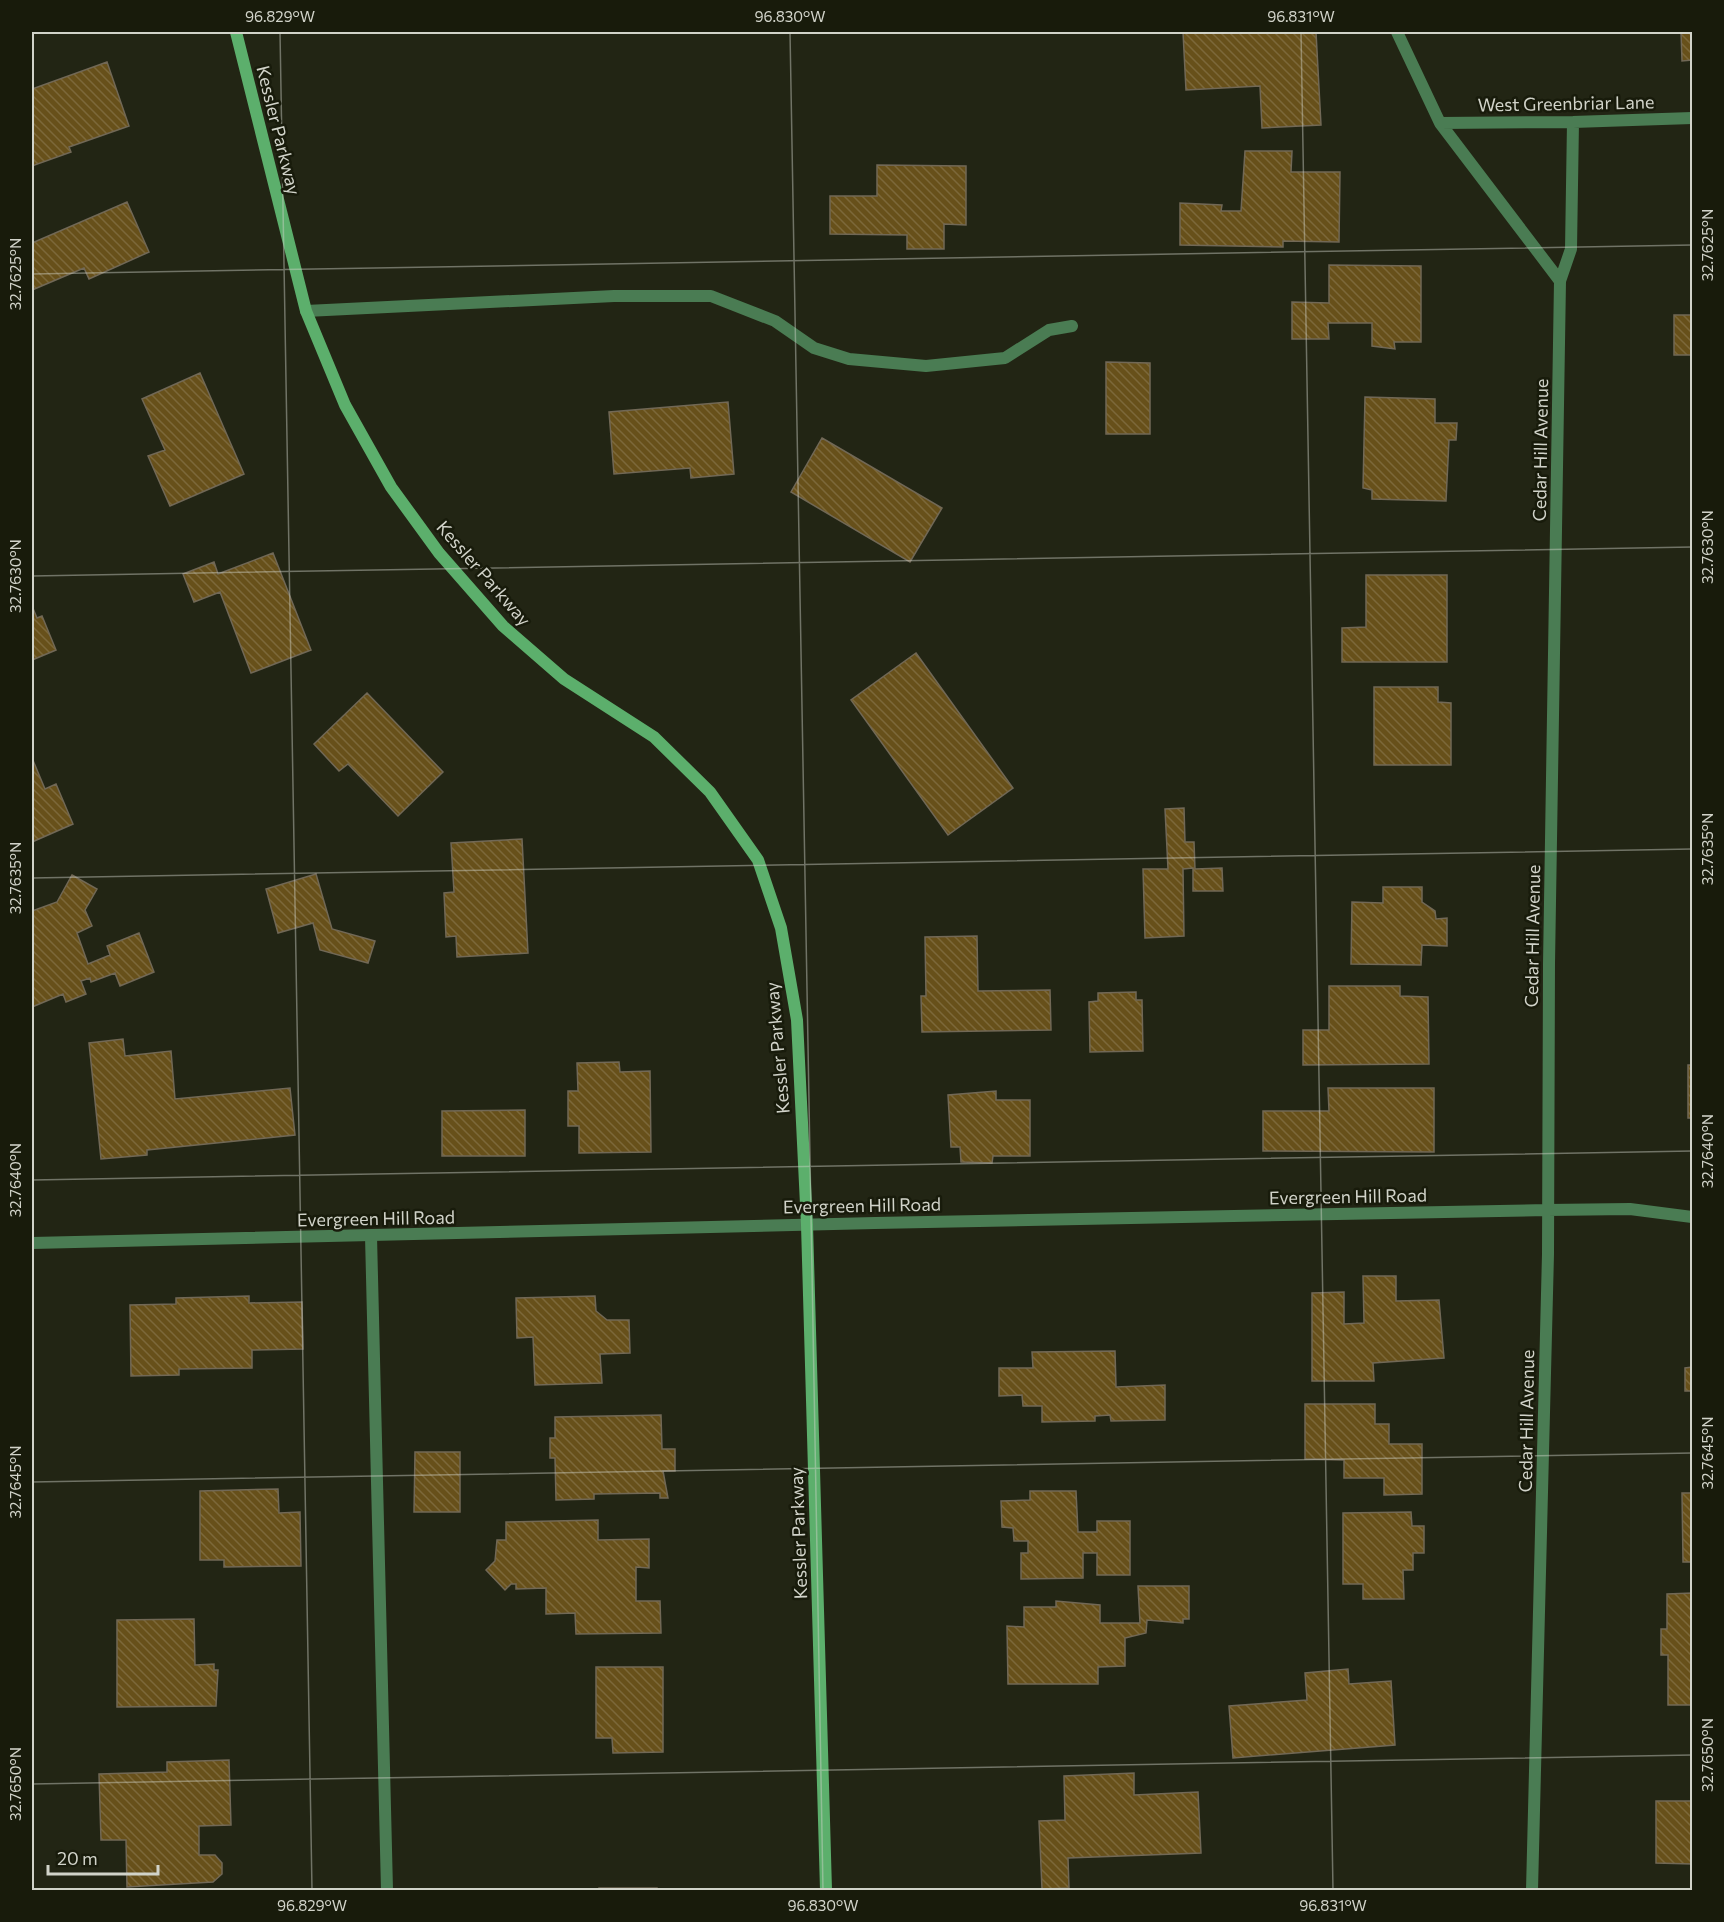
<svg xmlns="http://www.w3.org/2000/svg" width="1724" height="1922" viewBox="0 0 1724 1922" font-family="Commissioner,sans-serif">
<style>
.building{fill:url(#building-back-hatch);stroke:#716856;stroke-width:1.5}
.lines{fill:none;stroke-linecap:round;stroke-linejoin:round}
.lane{stroke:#4a7c53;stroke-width:12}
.street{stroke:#4a7c53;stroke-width:12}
.secondary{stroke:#5caf6c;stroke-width:12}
.ticks{fill:none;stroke:#d1d3c9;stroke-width:1.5;stroke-opacity:0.45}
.labels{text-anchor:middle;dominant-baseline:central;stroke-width:5;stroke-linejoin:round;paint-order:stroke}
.street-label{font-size:18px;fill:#d1d3c9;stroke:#181b0b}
.neatline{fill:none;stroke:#d1d3c9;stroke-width:2}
.ticks-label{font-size:15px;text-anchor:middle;fill:#d1d3c9}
</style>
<defs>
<pattern id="building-back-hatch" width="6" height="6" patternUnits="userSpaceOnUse" patternTransform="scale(1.5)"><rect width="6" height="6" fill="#67501a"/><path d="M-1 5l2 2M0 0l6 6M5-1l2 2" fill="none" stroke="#7c683a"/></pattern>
</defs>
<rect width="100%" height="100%" fill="#222514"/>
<!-- building -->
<path class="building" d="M 1183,32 L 1316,32 L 1321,125 L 1262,128 L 1260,86 L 1186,90 Z
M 1681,32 L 1692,32 L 1692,60 L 1682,61 Z
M 107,62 L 129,126 L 69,147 L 71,152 L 32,166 L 32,89 Z
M 1245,151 L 1292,151 L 1291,172 L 1340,172 L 1339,242 L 1283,241 L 1283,247 L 1180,245 L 1180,203 L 1222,205 L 1221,211 L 1241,211 Z
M 877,165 L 966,166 L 966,225 L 944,224 L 944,249 L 907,249 L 907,235 L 830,234 L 830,196 L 877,196 Z
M 127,202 L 149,252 L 89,279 L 84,268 L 32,290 L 32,243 Z
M 1329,265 L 1421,266 L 1421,342 L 1394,342 L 1395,349 L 1372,346 L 1372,323 L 1328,323 L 1329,339 L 1292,339 L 1292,302 L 1329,303 Z
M 1674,315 L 1692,315 L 1692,355 L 1674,355 Z
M 1106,362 L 1150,363 L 1150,434 L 1106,434 Z
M 200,373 L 244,474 L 170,506 L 148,456 L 165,450 L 142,399 Z
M 1365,397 L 1435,399 L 1435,423 L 1457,423 L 1456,440 L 1449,440 L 1446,501 L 1372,499 L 1372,490 L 1363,488 Z
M 728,402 L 734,474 L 691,478 L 690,468 L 614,474 L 609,412 Z
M 822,438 L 942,508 L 910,562 L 791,492 Z
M 273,553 L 311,650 L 251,673 L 220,592 L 194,602 L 183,574 L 214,562 L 218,574 Z
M 1366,575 L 1447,575 L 1447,662 L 1342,662 L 1342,628 L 1366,627 Z
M 32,606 L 37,618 L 42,616 L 56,650 L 32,660 Z
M 916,653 L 1013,788 L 948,835 L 851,700 Z
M 1374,687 L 1438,687 L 1438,702 L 1451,703 L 1451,765 L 1374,765 Z
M 367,693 L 443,772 L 398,816 L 348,764 L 339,771 L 314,744 Z
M 32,758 L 45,789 L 56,784 L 73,824 L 32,842 Z
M 1184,808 L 1185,842 L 1194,842 L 1195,869 L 1222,868 L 1223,891 L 1193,891 L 1193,868 L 1183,869 L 1184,936 L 1145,938 L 1143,869 L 1168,869 L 1165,809 Z
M 522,839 L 528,953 L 457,957 L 456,936 L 446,937 L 444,893 L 454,892 L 451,843 Z
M 316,874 L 332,929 L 375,941 L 368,963 L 320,950 L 313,923 L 278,933 L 266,889 Z
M 72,875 L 97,889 L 85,910 L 92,926 L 77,933 L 88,964 L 110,955 L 107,946 L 139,933 L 154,972 L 120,986 L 115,973 L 91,982 L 90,978 L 81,981 L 86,994 L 66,1002 L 63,994 L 32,1007 L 32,911 L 57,902 Z
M 1383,887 L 1422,887 L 1422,902 L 1435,911 L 1436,919 L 1447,918 L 1447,946 L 1422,945 L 1421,965 L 1351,964 L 1352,902 L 1383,903 Z
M 977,936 L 978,991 L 1050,990 L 1051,1030 L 922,1032 L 921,996 L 926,996 L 925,937 Z
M 1329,986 L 1400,986 L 1400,996 L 1428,997 L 1429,1064 L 1303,1065 L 1303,1030 L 1329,1030 Z
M 1136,992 L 1136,1000 L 1142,1000 L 1143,1051 L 1090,1052 L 1089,1002 L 1098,1001 L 1098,993 Z
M 123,1039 L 125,1056 L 171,1051 L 175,1099 L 290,1088 L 295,1135 L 147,1150 L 147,1155 L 101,1159 L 89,1043 Z
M 619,1062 L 620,1072 L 650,1071 L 651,1152 L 579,1153 L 579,1126 L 568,1126 L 568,1091 L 578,1091 L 577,1063 Z
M 1688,1065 L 1692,1065 L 1692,1118 L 1688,1118 Z
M 1328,1088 L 1434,1088 L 1434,1152 L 1263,1151 L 1263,1111 L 1329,1111 Z
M 996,1091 L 996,1100 L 1030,1100 L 1030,1156 L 993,1156 L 992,1163 L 961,1162 L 960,1147 L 951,1147 L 948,1095 Z
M 525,1110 L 525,1156 L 442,1156 L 442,1111 Z
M 1363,1276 L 1396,1276 L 1396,1301 L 1439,1300 L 1444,1358 L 1373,1363 L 1374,1381 L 1312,1381 L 1312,1293 L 1344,1292 L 1344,1324 L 1364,1323 Z
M 249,1296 L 249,1303 L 302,1302 L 303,1349 L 252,1350 L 252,1368 L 179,1369 L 179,1375 L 131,1376 L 130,1305 L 176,1304 L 176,1298 Z
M 595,1296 L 596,1311 L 607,1320 L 629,1320 L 630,1353 L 600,1354 L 602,1383 L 535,1385 L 533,1337 L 517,1338 L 516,1298 Z
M 1115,1351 L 1116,1387 L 1165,1385 L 1165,1420 L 1111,1421 L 1110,1415 L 1095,1416 L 1095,1421 L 1042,1422 L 1042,1406 L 1023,1406 L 1022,1395 L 999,1396 L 999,1368 L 1033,1368 L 1032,1352 Z
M 1692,1367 L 1692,1391 L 1685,1391 L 1685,1368 Z
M 1305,1404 L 1375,1404 L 1375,1424 L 1389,1424 L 1389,1444 L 1422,1444 L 1422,1494 L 1384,1495 L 1384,1478 L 1344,1478 L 1344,1460 L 1305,1459 Z
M 661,1415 L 662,1449 L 675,1449 L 675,1471 L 663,1471 L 668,1498 L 660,1498 L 660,1493 L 594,1494 L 594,1499 L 556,1500 L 555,1458 L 550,1458 L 550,1438 L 555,1438 L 555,1417 Z
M 415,1452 L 460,1452 L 460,1512 L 414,1512 Z
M 278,1489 L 279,1513 L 300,1512 L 301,1566 L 224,1567 L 224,1560 L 200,1560 L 200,1491 Z
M 1030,1491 L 1076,1491 L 1078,1532 L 1097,1532 L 1097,1521 L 1130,1521 L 1130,1575 L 1097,1575 L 1097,1553 L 1083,1553 L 1083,1578 L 1021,1579 L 1021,1553 L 1028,1553 L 1028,1541 L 1014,1541 L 1013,1528 L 1002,1527 L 1001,1501 L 1030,1500 Z
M 1682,1493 L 1692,1493 L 1692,1562 L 1683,1562 Z
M 1411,1512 L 1412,1526 L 1424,1526 L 1424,1553 L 1413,1553 L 1413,1570 L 1403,1570 L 1404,1599 L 1363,1599 L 1363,1584 L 1343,1584 L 1343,1513 Z
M 598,1520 L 598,1540 L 649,1539 L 649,1568 L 636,1567 L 636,1601 L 660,1601 L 661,1633 L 576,1634 L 575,1613 L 546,1614 L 546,1588 L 516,1589 L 516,1584 L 511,1584 L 505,1590 L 486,1570 L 495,1561 L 497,1540 L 506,1540 L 506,1522 Z
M 1138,1586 L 1189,1586 L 1189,1619 L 1183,1619 L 1183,1623 L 1147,1620 L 1146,1633 L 1125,1638 L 1125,1666 L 1098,1667 L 1098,1684 L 1008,1684 L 1007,1626 L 1024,1627 L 1024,1607 L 1056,1607 L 1056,1601 L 1100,1605 L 1100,1623 L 1140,1623 Z
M 1692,1593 L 1692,1705 L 1668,1705 L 1668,1655 L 1661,1655 L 1661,1629 L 1667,1629 L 1667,1594 Z
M 194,1619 L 195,1665 L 214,1664 L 214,1670 L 218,1670 L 216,1706 L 117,1707 L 117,1620 Z
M 596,1667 L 663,1667 L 663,1752 L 613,1753 L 612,1738 L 596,1738 Z
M 1348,1669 L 1349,1684 L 1391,1681 L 1395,1745 L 1233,1758 L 1229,1706 L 1307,1700 L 1305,1673 Z
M 229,1760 L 231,1825 L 199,1826 L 199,1855 L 215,1855 L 222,1863 L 222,1874 L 213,1882 L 127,1887 L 126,1840 L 101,1840 L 99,1774 L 167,1772 L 167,1762 Z
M 1134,1773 L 1134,1795 L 1198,1792 L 1201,1853 L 1068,1858 L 1069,1888 L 1042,1889 L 1039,1821 L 1065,1820 L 1064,1776 Z
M 1656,1801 L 1692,1801 L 1692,1864 L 1656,1863 Z
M 599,1888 L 657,1888 L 657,1890 L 599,1890 Z"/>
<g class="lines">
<!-- lane -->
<path class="lane" d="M 306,311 L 614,296 L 711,296 L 775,321 L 814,348 L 849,359 L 926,366 L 1005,358 L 1049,330 L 1072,326
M 371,1236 L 387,1890"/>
<!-- street -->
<path class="street" d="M 1397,32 L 1440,123 L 1560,281 L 1549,964 L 1548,1254 L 1532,1890
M 1440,123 L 1573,122 L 1692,118
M 1560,281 L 1571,249 L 1573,122
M 32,1243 L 875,1223 L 1547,1210 L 1630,1209 L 1692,1217"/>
<!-- secondary -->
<path class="secondary" d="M 236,32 L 306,311 L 345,405 L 391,487 L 439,553 L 503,626 L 564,679 L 654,737 L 710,792 L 758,860 L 781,928 L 797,1020 L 807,1225 L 826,1890"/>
</g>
<!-- ticks -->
<path class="ticks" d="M 280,32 L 312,1890M 790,32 L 823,1890M 1301,32 L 1333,1890M 32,274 L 1692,245M 32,576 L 1692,547M 32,878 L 1692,849M 32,1180 L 1692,1151M 32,1482 L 1692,1453M 32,1784 L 1692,1755"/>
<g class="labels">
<!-- street labels -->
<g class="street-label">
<text transform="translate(1566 103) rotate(-1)">West Greenbriar Lane</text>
<text transform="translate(279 130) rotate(76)">Kessler Parkway</text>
<text transform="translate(1540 450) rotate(-89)">Cedar Hill Avenue</text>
<text transform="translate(484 573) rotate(49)">Kessler Parkway</text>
<text transform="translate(1532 936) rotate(-89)">Cedar Hill Avenue</text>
<text transform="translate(777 1048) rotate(-95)">Kessler Parkway</text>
<text transform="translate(1348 1196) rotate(-1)">Evergreen Hill Road</text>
<text transform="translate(862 1205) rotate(-1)">Evergreen Hill Road</text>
<text transform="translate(376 1218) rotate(-1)">Evergreen Hill Road</text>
<text transform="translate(1526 1421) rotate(-89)">Cedar Hill Avenue</text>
<text transform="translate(798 1533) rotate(-92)">Kessler Parkway</text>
</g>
</g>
<!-- border -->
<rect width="1724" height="1922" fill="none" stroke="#181b0b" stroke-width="66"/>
<!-- scale -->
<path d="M48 1865v9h110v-9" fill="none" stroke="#d1d3c9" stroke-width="3"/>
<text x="57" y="1865" font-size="18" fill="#d1d3c9" stroke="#181b0b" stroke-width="4.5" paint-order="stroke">20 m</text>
<rect x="33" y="33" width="1658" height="1856" class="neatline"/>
<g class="ticks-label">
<text x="280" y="22">96.829°W</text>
<text x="790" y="22">96.830°W</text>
<text x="1301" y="22">96.831°W</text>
<text transform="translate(1708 245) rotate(-90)" y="5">32.7625°N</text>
<text transform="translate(16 274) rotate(-90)" y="5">32.7625°N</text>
<text transform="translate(1708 547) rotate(-90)" y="5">32.7630°N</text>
<text transform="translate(16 576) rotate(-90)" y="5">32.7630°N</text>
<text transform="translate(1708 849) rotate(-90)" y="5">32.7635°N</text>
<text transform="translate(16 878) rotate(-90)" y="5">32.7635°N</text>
<text transform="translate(1708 1151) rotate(-90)" y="5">32.7640°N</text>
<text transform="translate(16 1180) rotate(-90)" y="5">32.7640°N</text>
<text transform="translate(1708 1453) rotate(-90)" y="5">32.7645°N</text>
<text transform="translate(16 1482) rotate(-90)" y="5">32.7645°N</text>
<text transform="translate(1708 1755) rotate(-90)" y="5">32.7650°N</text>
<text transform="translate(16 1784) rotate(-90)" y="5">32.7650°N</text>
<text x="312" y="1911">96.829°W</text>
<text x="823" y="1911">96.830°W</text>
<text x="1333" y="1911">96.831°W</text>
</g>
</svg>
